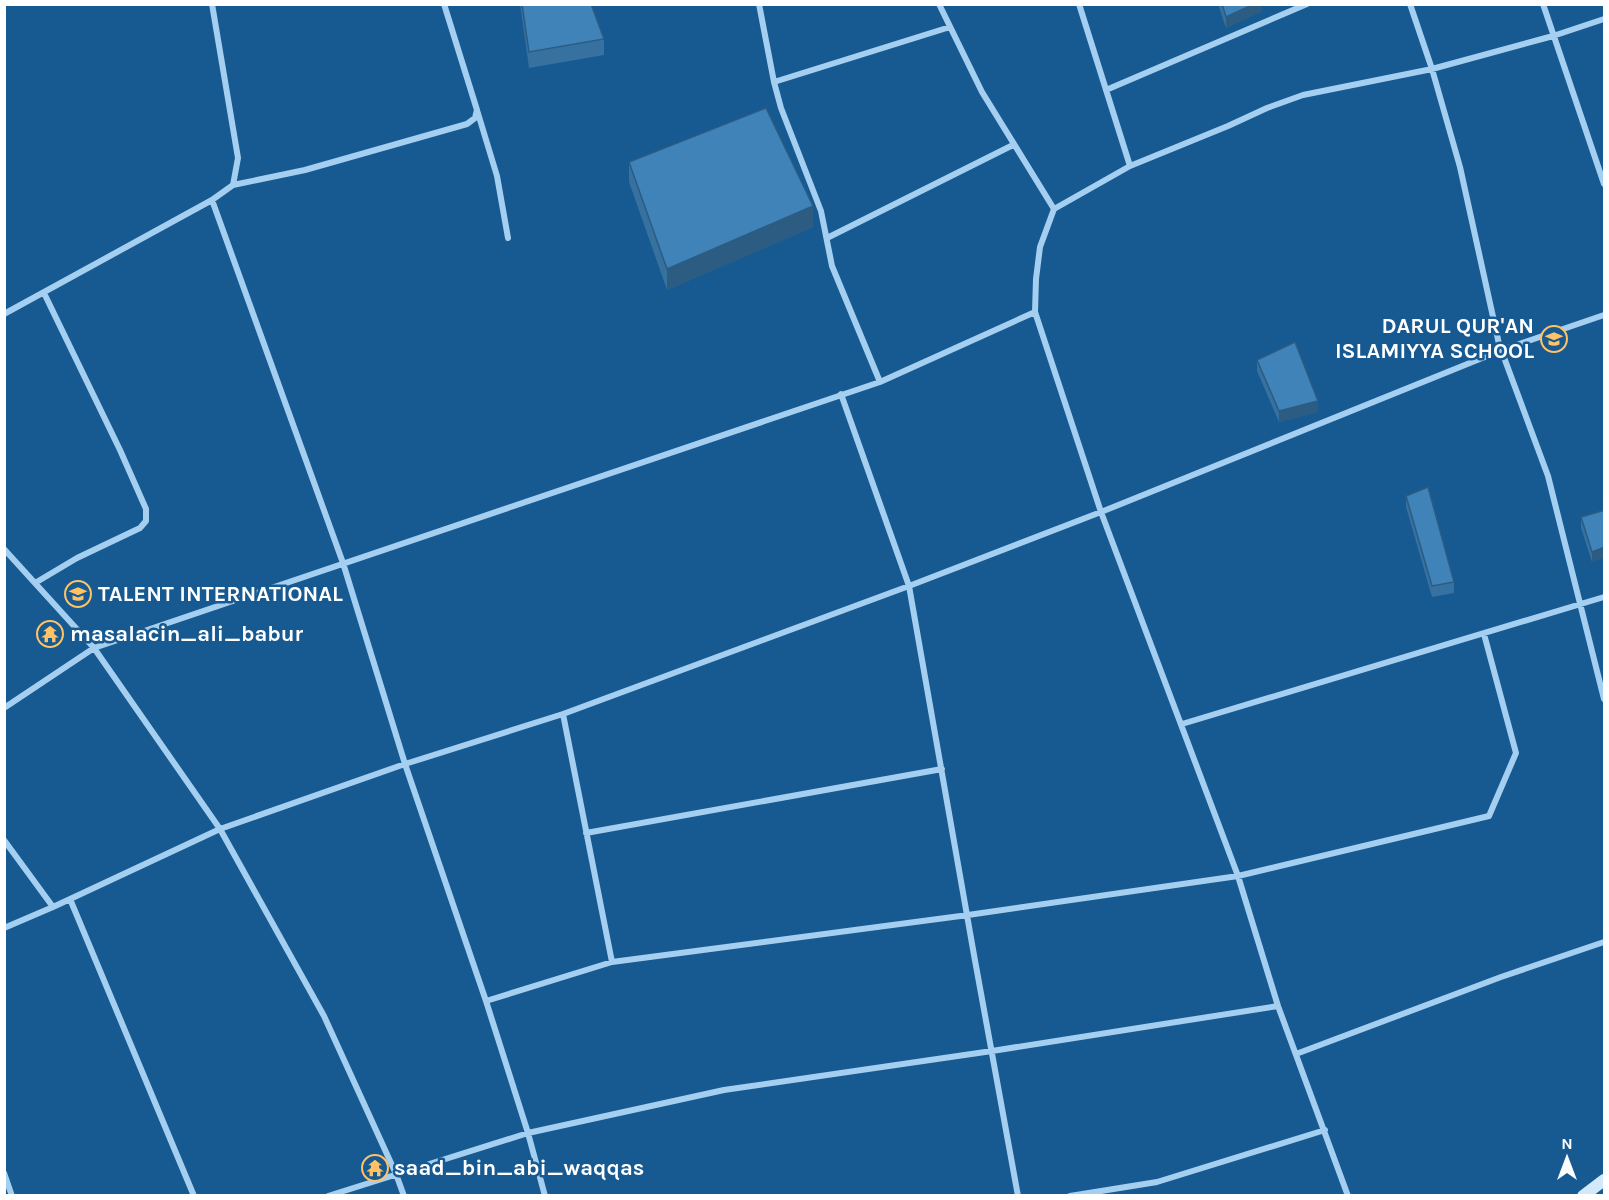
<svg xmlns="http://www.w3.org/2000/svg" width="1609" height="1200" viewBox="0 0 1609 1200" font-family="Karla,sans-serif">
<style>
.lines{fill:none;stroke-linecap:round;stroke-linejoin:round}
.street{stroke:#a5cff0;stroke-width:6}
.secondary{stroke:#d3e9fb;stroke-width:12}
.wall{fill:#36719f}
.shaded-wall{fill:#2c5c82}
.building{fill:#3f83b9;stroke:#2c5c82;stroke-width:1.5}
.labels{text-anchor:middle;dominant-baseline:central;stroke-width:5;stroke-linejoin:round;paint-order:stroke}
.poi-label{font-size:22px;font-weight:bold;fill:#fff;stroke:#175991;text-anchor:start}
</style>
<rect width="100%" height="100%" fill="#175991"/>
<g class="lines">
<!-- street -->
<path class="street" d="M 759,4 L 774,82 L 781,108 L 821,211 L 832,266 L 880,382
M 939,4 L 982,92 L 1054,209 L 1040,247 L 1036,279 L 1035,312 L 1101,512 L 1238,876 L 1278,1006 L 1348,1196
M 1079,4 L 1130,166
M 1410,4 L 1432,69 L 1460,167 L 1499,344 L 1548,476 L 1604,699
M 1543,4 L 1604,184
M 774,82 L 950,27
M 1106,90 L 1307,4
M 477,110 L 497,176 L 508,238
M 233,185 L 305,170 L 467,124 L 475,118 L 477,110 L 444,4
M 212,200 L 343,563 L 405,764 L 486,1001 L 528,1133 L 545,1196
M 1054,209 L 1130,166 L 1228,126 L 1267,108 L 1303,95 L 1432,69 L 1553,36 L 1604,19
M 827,238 L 1013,145
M 4,314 L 212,200 L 233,185 L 238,158 L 212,4
M 841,394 L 909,586 L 974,955 L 1018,1196
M 4,549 L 94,648 L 220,829 L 324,1016 L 396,1174 L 404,1196
M 35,583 L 77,558 L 140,528 L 146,521 L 146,509 L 120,450 L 44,293
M 4,708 L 94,648 L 880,382 L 1035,312
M 563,714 L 612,962
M 1182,724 L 1604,597
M 586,833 L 942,769
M 4,840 L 53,907
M 70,899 L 194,1196
M 4,928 L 53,907 L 220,829 L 405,764 L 563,714 L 909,586 L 1101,512 L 1502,350 L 1604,315
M 486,1001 L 612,962 L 968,915 L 1238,876 L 1489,816 L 1516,753 L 1484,634
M 1296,1054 L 1501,977 L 1604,942
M 4,1173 L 12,1196
M 328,1196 L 528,1133 L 724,1090 L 992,1051 L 1278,1006
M 1070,1196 L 1157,1182 L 1325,1130"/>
<!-- secondary -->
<path class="secondary" d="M 1583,1196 L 1604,1180"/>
</g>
<!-- wall -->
<path class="wall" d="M 520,4 L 591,4 L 604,39 L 604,55 L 529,68 Z
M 1218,4 L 1262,4 L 1262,11 L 1226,28 Z
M 629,162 L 813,227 L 667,290 L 629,182 Z
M 1257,360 L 1318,412 L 1279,422 L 1257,371 Z
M 1406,496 L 1454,582 L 1454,593 L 1432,597 L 1406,507 Z
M 1605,510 L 1592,562 L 1581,528 L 1581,517 Z"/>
<!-- shaded-wall -->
<path class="shaded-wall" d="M 1254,4 L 1262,4 L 1262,11 L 1226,28 L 1226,17 Z
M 813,206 L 813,227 L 667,290 L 667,269 Z
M 1318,401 L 1318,412 L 1279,422 L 1279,411 Z
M 1605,547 L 1605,558 L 1592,562 L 1592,552 Z"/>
<!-- building -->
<path class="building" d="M 522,4 L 591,4 L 604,39 L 529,52 Z
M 1222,4 L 1254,4 L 1226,17 Z
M 766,108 L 813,206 L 667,269 L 629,162 Z
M 1295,342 L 1318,401 L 1279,411 L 1257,360 Z
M 1428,487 L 1454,582 L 1432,586 L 1406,496 Z
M 1605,510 L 1605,547 L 1592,552 L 1581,517 Z"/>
<!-- icons -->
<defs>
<symbol id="school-ring" viewBox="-11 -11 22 22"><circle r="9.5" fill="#175991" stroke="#ffc264" stroke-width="1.5"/><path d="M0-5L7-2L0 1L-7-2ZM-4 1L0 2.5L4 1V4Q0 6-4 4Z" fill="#ffc264"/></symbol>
<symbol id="temple-ring" viewBox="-11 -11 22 22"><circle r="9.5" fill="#175991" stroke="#ffc264" stroke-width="1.5"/><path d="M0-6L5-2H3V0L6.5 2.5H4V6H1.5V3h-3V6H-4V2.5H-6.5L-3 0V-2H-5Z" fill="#ffc264"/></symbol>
</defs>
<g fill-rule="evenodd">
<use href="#school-ring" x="1539" y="324" width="30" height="30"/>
<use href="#school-ring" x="63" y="579" width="30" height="30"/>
<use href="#temple-ring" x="35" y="619" width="30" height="30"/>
<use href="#temple-ring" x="360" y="1153" width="30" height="30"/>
</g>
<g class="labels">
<!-- poi labels -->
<g class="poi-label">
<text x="1534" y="326" text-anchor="end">DARUL QUR'AN<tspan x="1534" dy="25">ISLAMIYYA SCHOOL</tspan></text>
<text x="98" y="594">TALENT INTERNATIONAL</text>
<text x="70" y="634">masalacin_ali_babur</text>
<text x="394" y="1168">saad_bin_abi_waqqas</text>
</g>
</g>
<!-- border -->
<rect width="1609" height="1200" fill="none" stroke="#ffffff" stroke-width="12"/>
<!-- north arrow -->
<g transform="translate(1567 1158)" stroke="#175991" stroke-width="4.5" paint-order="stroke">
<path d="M0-4.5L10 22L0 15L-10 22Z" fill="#ffffff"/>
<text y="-9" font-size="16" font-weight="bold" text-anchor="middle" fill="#ffffff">N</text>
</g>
</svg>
